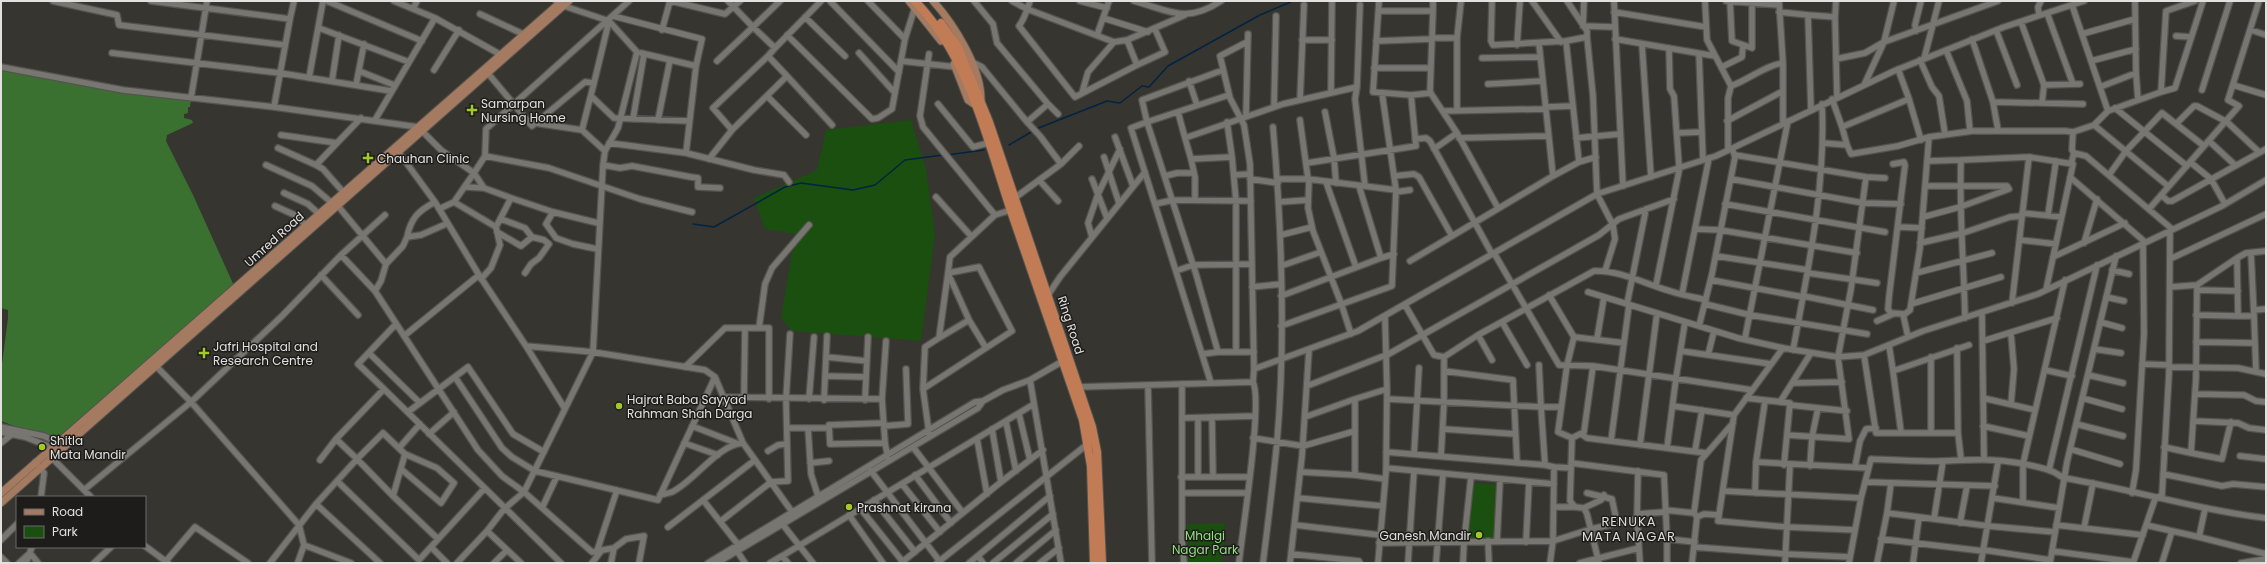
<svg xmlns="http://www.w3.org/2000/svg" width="2267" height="564" viewBox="0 0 2267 564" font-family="Poppins,sans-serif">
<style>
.green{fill:#1b4f0f}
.forest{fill:#3b7130}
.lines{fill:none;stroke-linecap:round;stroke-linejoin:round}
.stream{stroke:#002441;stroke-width:1.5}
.minor-casing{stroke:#55534f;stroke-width:8}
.major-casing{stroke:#55534f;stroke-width:9}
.highway-casing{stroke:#55534f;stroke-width:10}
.minor{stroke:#787670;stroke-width:5.5}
.major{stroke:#a47a60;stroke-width:7}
.highway{stroke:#c17c56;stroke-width:8}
.poi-dot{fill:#a2c928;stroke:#1d1c1a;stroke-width:1.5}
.labels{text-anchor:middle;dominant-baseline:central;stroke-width:3;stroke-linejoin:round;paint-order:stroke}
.poi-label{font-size:12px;fill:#e2e1de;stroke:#1d1c1a;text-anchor:start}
.street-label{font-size:12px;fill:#e2e1de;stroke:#1d1c1a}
.park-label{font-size:12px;fill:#94df85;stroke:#1d1c1a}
.neighbourhood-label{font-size:13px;letter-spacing:1px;fill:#e0ddd7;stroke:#1d1c1a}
</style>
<rect width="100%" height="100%" fill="#373530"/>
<!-- green -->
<path class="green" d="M 911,120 L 926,169 L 935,235 L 921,341 L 792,331 L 781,318 L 795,234 L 765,229 L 754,198 L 817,170 L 826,130 Z
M 1473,483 L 1495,484 L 1494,539 L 1468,540 Z
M 1225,523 L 1221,563 L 1188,563 L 1187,524 Z"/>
<!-- forest -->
<path class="forest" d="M 1,66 L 191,98 L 190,107 L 188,107 L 188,113 L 184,114 L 184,118 L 192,120 L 193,123 L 167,135 L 166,141 L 193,195 L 235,288 L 57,442 L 1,421 L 1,372 L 8,318 L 8,310 L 1,308 Z"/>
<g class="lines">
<!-- stream -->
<path class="stream" d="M 1036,129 L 1107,101 L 1120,103 L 1142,86 L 1149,87 L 1168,66 L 1260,15 L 1293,1
M 1009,145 L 1033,131
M 947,155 L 984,150
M 693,224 L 714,227 L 785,187 L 801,183 L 853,190 L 875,185 L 905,160 L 943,155"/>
<defs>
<path id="minor" d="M 53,1 L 117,15 L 119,25 L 285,45
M 151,1 L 290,19 L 274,107
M 327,1 L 422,41
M 556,1 L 564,6 L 609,21 L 637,52 L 618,128 L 605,151 L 603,165 L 593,352 L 565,409
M 671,1 L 725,14 L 740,1
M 728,1 L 753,27 L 780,1
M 830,1 L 899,72
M 868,1 L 905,39
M 1012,1 L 1027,9 L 1114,42 L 1127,40 L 1137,65 L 1075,97 L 1019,26 C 1025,18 1027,10 1030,1
M 1080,1 L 1107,8
M 1134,1 C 1171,11 1186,24 1221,1
M 1433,1 L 1433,11
M 1492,1 L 1491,41 L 1493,45 L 1566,41 L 1579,162 L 1553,176
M 1532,1 L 1561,42
M 1584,1 L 1583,26 L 1614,27
M 1614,1 L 1623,186
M 1705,1 L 1707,40 L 1731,86 L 1728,98 L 1728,150
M 1726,1 L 1779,5
M 1730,1 L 1732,41 L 1752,48 L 1752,3
M 1779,1 L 1783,63 L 1783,123
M 2135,1 L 2136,73
M 1360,5 L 1357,87 L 1355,99 L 1365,186
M 2072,5 L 2108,111
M 413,9 L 417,1
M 1379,11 L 1433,11 L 1430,92 L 1457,133 L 1498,208
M 1614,12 L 1706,27
M 1779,12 L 1808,15 L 1811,110
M 2047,13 L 2073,84
M 480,14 L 523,34
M 1808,15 L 1835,17 L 1837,97
M 2039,15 L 2038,7 L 2041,1
M 805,17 L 845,56
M 1835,17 L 1836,1
M 435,18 L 503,56
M 1103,18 L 1148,32
M 290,19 L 294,1
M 2021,22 L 2044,85 L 2080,84
M 319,28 L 409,62
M 662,30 L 670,1
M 1996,30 L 2017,85
M 2251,30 L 2266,35
M 1916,31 L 1915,25 L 1921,1
M 2082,34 L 2135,19
M 787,35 L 872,119 L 878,118 L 892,109 L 905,39 L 915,7
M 1097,35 L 1109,1
M 2176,36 L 2191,37
M 1587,37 L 1593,96 L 1597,194 L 1613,225 L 1615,239 L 1605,271
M 1432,38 L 1457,38 L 1457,110
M 1457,38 L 1461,1
M 1615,39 L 1715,56
M 1972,39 L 1993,102 L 1998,130
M 1127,40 L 1185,15
M 1302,40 L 1332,40
M 1376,41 L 1432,39
M 1566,41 L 1587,37 L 1587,31 L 1567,1
M 1247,42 L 1220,56 L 1230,98 L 1244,125 L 1250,164 L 1254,369
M 1517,45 L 1520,1
M 1642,45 L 1651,177
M 775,48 L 821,1
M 1669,48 L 1670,89 L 1674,96 L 1679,166
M 1946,50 L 1967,101 L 1970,131
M 112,53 L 280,73 L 391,91
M 641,53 L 696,66
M 859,53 L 895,93
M 929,54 L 920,116 L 923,127 L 995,215 L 1011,210
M 1699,54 L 1703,160
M 1482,58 L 1540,57
M 1836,59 L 1865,53 L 1884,42 L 1894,1
M 1924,59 L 1939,1
M 1920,60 L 1932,87 L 1939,96 L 1945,134
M 901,61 L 956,67
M 2091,61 L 2136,49
M 972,62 L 982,67 L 1027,122 L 1048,104 L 997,43 L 993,24 L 974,1
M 1137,65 L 1165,52 L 1155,29
M 1,67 L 123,90 L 274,107 L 418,127 L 441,150 L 474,173 L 454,202 L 439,209
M 1722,67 L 1742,57 L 1743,45
M 1374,68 L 1430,68
M 434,70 L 459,30
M 359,71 L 394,85
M 486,71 L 532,126 L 585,82 L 594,83 L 609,21
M 787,76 L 832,125
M 309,78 L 323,1
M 332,81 L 339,35
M 1189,81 L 1197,105
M 1865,83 L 1884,42 L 1998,1
M 1488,84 L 1542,81
M 356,85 L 364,44
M 2233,85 L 2266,95
M 1731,86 C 1748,80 1766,65 1783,63
M 2100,87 L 2136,73 L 2138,100
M 2202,90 L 2230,1
M 1331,92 L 1332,1
M 2161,92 L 2175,88 L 2203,1
M 1082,93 L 1088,72 L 1114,42
M 1382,93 L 1396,190
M 1229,95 L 1147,122 L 1196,274 L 1218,352 L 1254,352
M 1411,95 L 1431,93
M 591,96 L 614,118 L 689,121
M 767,96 L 806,135
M 191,98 L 207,1
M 1832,99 L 1842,127 L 1909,99 L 1898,69
M 1909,99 L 1921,140
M 1300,100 L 1304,5
M 1993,102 L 2083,104
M 2042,103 L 2044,85
M 938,104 L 973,147 L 988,143
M 1048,104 L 1058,114
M 1274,107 L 1276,16
M 1545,107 L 1573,106
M 2115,108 L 2187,166
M 1443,111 L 1545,109
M 1178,112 L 1185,138 L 1283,104 L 1357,87
M 1325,112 L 1334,158 L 1336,183
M 1246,116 L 1248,34
M 633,119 L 644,54
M 375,120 L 435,18 L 394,1
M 658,120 L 670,60
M 1300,120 L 1308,179
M 1727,121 L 1783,91
M 1227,122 L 1232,157
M 535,123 L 582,130 L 594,83
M 2176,124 L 2194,106 L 2197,106 L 2227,122 L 2259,152
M 2094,125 L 2108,111 L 2161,92 L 2166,11 L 2195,1
M 1842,127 L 1847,145
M 582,130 L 605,151
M 732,130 L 713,108 L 768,56
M 2073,132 L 2094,125 L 2168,186
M 1677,133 L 1702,132
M 281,135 L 337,143 L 361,118
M 1115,137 L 1133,186
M 1185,138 L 1191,159 L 1232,157 L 1236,201 L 1236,352
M 1459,138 L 1548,136
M 1576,138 L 1620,134
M 1415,139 L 1426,138 L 1430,141 L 1492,254
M 2209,141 L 2235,165
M 609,143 L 686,153 L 696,66 L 702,39 L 613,16
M 1823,143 L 1847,145 L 1851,154 L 1898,146 L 1929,137 L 1972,131 L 2065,131 L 2073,132 L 2072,150 L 2074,153
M 278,148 L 316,165 L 337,143
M 1434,149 L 1457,133
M 397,150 L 435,202 L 479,275 L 526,346 L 593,352 L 705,370 L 715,377 L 743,443 L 795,516
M 686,153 L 754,170 L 784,175 L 789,182
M 1735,155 L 1866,177 L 1885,178
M 485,156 L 549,168 L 640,199 L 692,212
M 1104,157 L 1119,203
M 709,159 L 732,130 L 787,76 L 768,56 L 775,48 L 753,27 L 717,61
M 1191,159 L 1195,177 L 1195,200
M 1961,160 L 2029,157 L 2073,164 L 2046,290
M 1927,161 L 1961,160 C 1959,212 1964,265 1965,318
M 1579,162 L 1596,157
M 2190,162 L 2211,179 L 2225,204
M 1307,163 L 1416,146 L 1411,95 L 1373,92 L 1379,1
M 1061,164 L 1079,146
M 1893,164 L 1904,162 L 1905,165 L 1889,297 L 1888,309 L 1891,313 L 1905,314 L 1910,310 L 1911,304 L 2001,277
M 2071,164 L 2074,153 L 2086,156 L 2172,229
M 266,165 L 312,186 L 332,203
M 316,165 L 323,169 L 344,193
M 603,165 L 620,168 L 632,166 L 691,177 L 698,178 L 698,187 L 720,188
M 1234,175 L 1250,174
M 2109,175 L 2126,151 L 2162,113 L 2204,146
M 1165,176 L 1177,173 L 1194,173
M 1394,176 L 1414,174 L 1419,177 L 1452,236
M 2070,177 L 2145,242
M 1092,179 L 1107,218
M 1250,179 L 1278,183
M 1277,179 L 1308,179 L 1396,190 L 1392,286 L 1281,326
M 1309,179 L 1308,208 L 1313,231 L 1341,303 L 1351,334
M 1731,179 L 1863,203 L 1901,204
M 1039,180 L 1058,201
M 1326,182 L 1356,267
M 466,187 L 484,188
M 1396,192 L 1410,190
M 284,193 L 308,204 L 319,214
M 2161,195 L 2168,201 L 2172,201 L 2266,149
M 936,197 L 971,236
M 1016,197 L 1061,164 L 1040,136 L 1027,122
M 511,198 L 553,212
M 454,202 L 496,227
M 1280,202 L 1308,200
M 1155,204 L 1173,200 L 1251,201
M 1725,204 L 1885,232
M 275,206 L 297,216 L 306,226
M 338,206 L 386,264 L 403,246 L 407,237 L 421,235 L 446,224
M 2149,209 L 2239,106 L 2228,100 L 2259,1
M 2022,213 L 2061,217
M 2048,215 L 2056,161
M 1923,217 L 1960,207 L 2009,189 L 2007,186 L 1925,186
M 501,219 L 525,228 L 532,237
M 1899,227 L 1922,228
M 1695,229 L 1720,230 L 1857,253
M 497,232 L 521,246 L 532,237 L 544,240 L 549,244 L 539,258 L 531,264 L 525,273
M 1281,235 L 1312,227
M 407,237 C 411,218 418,211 435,202
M 1092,237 L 1088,223 L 1098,194 L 1120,149
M 2020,240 L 2056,244
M 1920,243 L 1963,233 L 2010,217 L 2022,216
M 2084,243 L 2097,199
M 597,249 L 573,244 L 556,238 L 546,224 L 553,212 L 598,223
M 1494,253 L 1559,365 L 1593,366 L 1752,390
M 2251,253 L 2254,316
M 341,255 L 385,215
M 1716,256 L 1808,270
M 2053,257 L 2125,223
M 1381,258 L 1394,254
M 2170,259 L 2266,214
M 1410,261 L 1553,176 L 1539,44
M 1281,266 L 1321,252
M 2112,270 L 2129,274
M 1176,271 L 1193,265 L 1252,264
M 1808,273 L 1877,283
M 1916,273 L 1992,253
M 321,275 L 358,315
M 481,279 L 491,268 L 500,245 L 496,227 L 511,198 L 484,188 L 474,173 L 485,156 L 486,129 L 629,1
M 1711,280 L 1803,297
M 1656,285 L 1680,166
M 2197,285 L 2237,258
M 1252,287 L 1281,284
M 2197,290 L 2238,291
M 375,291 L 381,281 L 386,264
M 1588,292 L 1738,338 L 1783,348 L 1838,357 L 1864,355 L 1923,331 L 2038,294 L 2222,206 L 2266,180
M 1682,294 L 1709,158
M 1048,295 L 1060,277 L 1145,172
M 1549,295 L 1574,337
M 1281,296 L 1381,258 L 1359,186
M 1803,296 L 1873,310
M 2106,297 L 2124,301
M 2012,303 L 2029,157
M 1627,304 L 1646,209
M 1705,304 L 1750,315 L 1867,334
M 1911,304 L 1920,248 L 1929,137
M 1405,305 L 1434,355 L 1444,357 L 1444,402 L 1441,456
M 2254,310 L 2266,309
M 1982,313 L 1984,459
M 1903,314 L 1908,337
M 2196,315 L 2238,316 L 2237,258 L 2246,253 L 2266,251
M 2238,316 L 2254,316 L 2256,372
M 1877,321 L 1893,314
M 1502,322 L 1527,365
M 2100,322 L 2122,328
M 1699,326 L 1712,274 L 1735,157 L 1732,148
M 759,328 L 765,284 L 772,268 L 809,225
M 1478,335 L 1594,271 C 1620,270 1645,284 1670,291 C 1681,295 1694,297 1706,300
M 404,336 L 479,275
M 939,338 L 969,320
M 1745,338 L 1788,121
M 1597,339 L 1604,297
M 1983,341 L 2057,318
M 2196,342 L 2255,343
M 1889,345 L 1893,371 L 1969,345
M 1957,348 L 1958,433
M 2094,349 L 2121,353
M 1793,350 C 1808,269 1826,187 1822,104
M 1681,351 L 1771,364
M 370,354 L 420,403
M 1203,354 L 1218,352
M 1387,355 L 1599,235 L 1619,219 L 1674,199
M 1708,355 L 1714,331
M 1864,355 L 1876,433 L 1958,433 L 1961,459
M 826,357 L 867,361
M 1444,357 L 1478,335 L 1492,360
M 1931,357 L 1931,432
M 2142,364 L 2169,365
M 1539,365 L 1541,407 L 1561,407
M 1593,366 L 1584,432 L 1572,438 L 1570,501 L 1575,507 L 1584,508 L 1587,514 L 1599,563
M 685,367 L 725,328 L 745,328
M 2169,367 L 2238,368 L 2266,374
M 2045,370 L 2072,376
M 1444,371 L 1513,380 L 1517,462
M 1893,371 L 1901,432
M 2088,375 L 2123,383
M 825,376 L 866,377
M 455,377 L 502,448 L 512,457 L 535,471 L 658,500 L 715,377
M 1030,380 L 1061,563
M 1253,382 L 1254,369 L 1358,331 L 1597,194 L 1716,156 L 1894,71 L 2004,27 L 2084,1
M 1211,383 L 1131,128 L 1147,122 L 1142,100 L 1223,70
M 1792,383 L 1842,382
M 1182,384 L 1182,539 L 1184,563
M 1148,385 L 1152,563
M 1307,386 L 1386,355
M 1077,387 L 1253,382 C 1263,402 1242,533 1239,563
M 384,389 L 358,364 L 396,324
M 923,389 L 925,347 L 939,338 L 948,273 L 979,267 L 1012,331 L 986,348
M 2195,394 L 2244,395 L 2256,401 L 2266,402
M 723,397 L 882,399 L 885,443 L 888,458
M 744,397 L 745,328 L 769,328 L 769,399
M 1746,398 L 1790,403 L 1784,465
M 1983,398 L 2035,410
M 2082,398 L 2122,409
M 809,399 L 814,337
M 882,399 L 886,341
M 1355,399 L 1387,389 L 1385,317
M 824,400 L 827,336
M 865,400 L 868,337
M 1765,401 L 1756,462 L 1868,468
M 1780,402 L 1811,353
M 2011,404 L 2014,369 L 2011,334
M 1790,405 L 1847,411
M 1673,406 L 1734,415
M 408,412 L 468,367 L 513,434 L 544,452
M 1019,414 L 1030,460
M 1212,417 L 1213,476
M 1182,418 L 1255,416
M 1198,418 L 1198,476
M 2193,421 L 2238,423 L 2249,428 L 2266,430
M 1006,422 L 1016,471
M 884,423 L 829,425 L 830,444 L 885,443
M 2076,424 L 2123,436
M 692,426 L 736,443
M 884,426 L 908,424 L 906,369
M 1983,426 L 2029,436
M 1,427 L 44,436 L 62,445
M 787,428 L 829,428
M 808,428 L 811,474 L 818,496
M 992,429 L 1001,482 L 1043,450
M 1443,429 L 1515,434
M 1,432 L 25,437 L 56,449
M 929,433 L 923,389 L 986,348 L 969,320 L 948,273 L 950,257 L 995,215
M 429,434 L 454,412
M 1581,434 L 1587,438 L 1706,453
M 1787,435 L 1849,439 L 1838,357 L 1851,289 L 1866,177
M 1253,438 L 1303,446 L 1355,431
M 1572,438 L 1558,432 L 1567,365 L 1574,337 L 1624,343
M 977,439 L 987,494
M 1611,441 L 1629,305
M 1,443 L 11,435
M 684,443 L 718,455
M 1640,445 L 1657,313
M 913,447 L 963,513
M 2164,447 L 2191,453 L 2196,378 L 2197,285 L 2170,287
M 399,448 L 420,424
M 1667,448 L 1676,378 L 1685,322
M 2070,449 L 2120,464
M 768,451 L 778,445 L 786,444
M 1695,451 L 1702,410
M 1386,452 L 1545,465 L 1541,407 L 1387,399
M 2191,453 L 2222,459 L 2231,422
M 1414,454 L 1419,368
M 49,455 L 91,497
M 2240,456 L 2266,459
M 320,460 L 336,439
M 35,462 L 44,473 L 41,497
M 810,463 L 829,461
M 1571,463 L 1664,475 L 1667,539 L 1695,542
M 1545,465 L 1554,467 L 1553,541 L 1591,529 L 1637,519 L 1639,548
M 1810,466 L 1812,437 L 1818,408
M 1554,467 L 1571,468
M 1855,467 L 1860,441 L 1866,429 L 1876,428
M 1386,468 L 1554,484
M 401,469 L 441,503 L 454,483 L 437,468 L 405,454 L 393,496 L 438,539
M 2049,470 L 2097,265
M 871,471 L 941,563
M 1301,472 L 1355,475 L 1355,399 L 1305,417
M 2163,474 L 2222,486 L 2233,484 L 2266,487
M 915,475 L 951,523
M 1355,475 L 1385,479
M 1181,477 L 1248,477
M 1471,477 L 1464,542 L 1553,541 L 1550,563
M 337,481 L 419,560 L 484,489
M 1865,482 L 1995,486
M 1891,483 L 1887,513 L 1919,517
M 902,484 L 940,532
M 84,490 L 191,402 L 155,365
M 1723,491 L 1861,498
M 1182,493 L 1247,493
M 1587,493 L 1612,499 L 1617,523
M 1755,493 L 1756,462
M 2132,493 L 2136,470 L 2144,333 L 2143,242
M 660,495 C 664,494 669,493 672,492 C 695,481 717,445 743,443
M 393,496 L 357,459 L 383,433 L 405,454
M 1298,498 L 1383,506
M 1993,498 L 2059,508
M 703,500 L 740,547
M 874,500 L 915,552
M 2023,501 L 2023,464 L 2065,280
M 316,504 L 380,563
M 1554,507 L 1575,507
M 542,508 L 557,476
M 860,508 L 903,562
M 1584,508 L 1601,500 L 1604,495
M 1665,510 L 1694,513
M 1637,514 L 1665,512
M 849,515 L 883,563
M 1719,515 L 1734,415 L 1783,348
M 1697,517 L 1704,514 L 1719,515 L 1718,521 L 1787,527 L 1855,530
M 1637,519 L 1638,471
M 1934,519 L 1943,461
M 721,521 L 771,482 L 788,481 L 786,399 L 790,334
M 780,521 L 813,563
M 1960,523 L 1967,486
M 1295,525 L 1380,535
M 2056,525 L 2143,535
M 2146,525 L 2172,531 L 2162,563
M 668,527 L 755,460
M 2084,528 L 2093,483
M 487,531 L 521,563
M 2172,531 L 2199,537 L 2205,509
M 2199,537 L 2266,554
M 1667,539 L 1667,563
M 1881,539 L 1983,551
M 1,540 L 17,524
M 1488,541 L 1489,563
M 1497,541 L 1500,480
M 1526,542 L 1529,482
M 1379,543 L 1464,542 L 1463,563
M 145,546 L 168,563
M 431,547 L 447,563
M 1694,547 L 1786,554 L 1850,557
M 1984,550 L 2050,560
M 597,551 L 617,490
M 737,551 L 745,563
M 2052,551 L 2133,562
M 1291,554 L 1359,561 L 1360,563
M 978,556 L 983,563
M 1,557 L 7,563
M 166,561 L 195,527 L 248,563
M 298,562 L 304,545
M 19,563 L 30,553 L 38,563
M 26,563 L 32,547
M 94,563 L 111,547
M 270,563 L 316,504 L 357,459 L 336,439 L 384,389 L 561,563
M 351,563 L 304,545 L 299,525 L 191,402 L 282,316 L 341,255 L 375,291 L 478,450 L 502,476 L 524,492 L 592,552 L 614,548 L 626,539 L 644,536 L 639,563
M 457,563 L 487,531 L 504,509 L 524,492 L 565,409 L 526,346
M 494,563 L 507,550
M 592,563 L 601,551
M 611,563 L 614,548
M 708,563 L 975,402 L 983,401 L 1003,390 L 1030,380 L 1063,361
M 717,563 L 978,408 L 983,401
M 770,563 L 782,556
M 788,563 L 782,556 L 1034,404
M 901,563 L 1001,482
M 937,563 L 1089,443
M 969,563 L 1050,496
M 993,563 L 1053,514
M 1016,563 L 1056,530
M 1040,563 L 1059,548
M 1263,563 C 1268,523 1273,483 1277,442 C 1286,338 1282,231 1273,127
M 1290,563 L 1302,456 L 1309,350
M 1378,563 L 1386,472 L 1387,389
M 1408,563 L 1414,471
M 1436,563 L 1443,474
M 1580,563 L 1639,548 L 1640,563
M 1692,563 L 1697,517 L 1694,513 L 1701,460 L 1733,423
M 1785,563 L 1790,465
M 1849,563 L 1861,498 L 1871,459 C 1894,460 1918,462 1941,461 C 1969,460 1990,458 2019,463 C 2029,465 2041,467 2051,471 C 2056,472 2060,477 2064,478 C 2131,489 2198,510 2266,518
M 1877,563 L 1887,513
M 1913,563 L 1919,517 L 1988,526 L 2055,532
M 1981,563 L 1998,462
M 2050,563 L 2067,462 L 2116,256
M 2133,563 L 2155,499 L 2162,495 L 2169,374 L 2170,230
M 2241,563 L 2266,559"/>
<path id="major" d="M 909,1 L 941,41
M 933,1 C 954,24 982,69 981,101
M 954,64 L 968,100 L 974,104
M 1,493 L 562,1
M 1,503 L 569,1"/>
<path id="highway" d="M 915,1 C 969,57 987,139 1011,211 C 1035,281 1059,350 1083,420 L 1091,466 L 1094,563
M 941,23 L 958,47 L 989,122 L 1092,427 L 1097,452 L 1102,563"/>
</defs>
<!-- minor casing -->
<use href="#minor" class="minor-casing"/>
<!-- major casing -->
<use href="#major" class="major-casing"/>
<!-- highway casing -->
<use href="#highway" class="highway-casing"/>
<!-- minor -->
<use href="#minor" class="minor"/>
<!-- major -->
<use href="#major" class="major"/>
<!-- highway -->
<use href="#highway" class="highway"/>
</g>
<!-- markers -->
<g class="poi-dot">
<path d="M470 104h4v4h4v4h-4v4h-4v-4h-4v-4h4z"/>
<path d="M366 152h4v4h4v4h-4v4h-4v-4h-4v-4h4z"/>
<path d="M202 347h4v4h4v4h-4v4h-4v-4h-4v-4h4z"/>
<circle cx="619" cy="406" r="4"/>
<circle cx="42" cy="447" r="4"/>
<circle cx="849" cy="507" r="4"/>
<circle cx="1479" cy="535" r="4"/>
</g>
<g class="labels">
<!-- poi labels -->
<g class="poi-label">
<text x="481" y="103">Samarpan<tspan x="481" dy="14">Nursing Home</tspan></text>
<text x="377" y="158">Chauhan Clinic</text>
<text x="213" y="346">Jafri Hospital and<tspan x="213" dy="14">Research Centre</tspan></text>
<text x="627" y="399">Hajrat Baba Sayyad<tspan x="627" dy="14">Rahman Shah Darga</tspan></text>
<text x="50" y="440">Shitla<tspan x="50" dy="14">Mata Mandir</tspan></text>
<text x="857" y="507">Prashnat kirana</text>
<text x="1471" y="535" text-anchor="end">Ganesh Mandir</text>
</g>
<!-- street labels -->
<g class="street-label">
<text transform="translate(274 239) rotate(-42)">Umred Road</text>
<text transform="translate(1071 325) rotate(72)">Ring Road</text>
</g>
<!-- park labels -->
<g class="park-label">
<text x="1205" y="535">Mhalgi<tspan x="1205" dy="14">Nagar Park</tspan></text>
</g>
<!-- neighbourhood labels -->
<g class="neighbourhood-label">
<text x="1629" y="521">RENUKA<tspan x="1629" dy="15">MATA NAGAR</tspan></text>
</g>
</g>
<!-- border -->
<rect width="2267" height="564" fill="none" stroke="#e2e1de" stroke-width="4"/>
<!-- legend -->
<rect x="16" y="496" width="130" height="52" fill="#1d1c1a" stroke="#6c6b68"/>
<rect x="24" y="509" width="20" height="6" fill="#a47a60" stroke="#6c6b68"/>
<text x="52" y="516" font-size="12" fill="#e2e1de">Road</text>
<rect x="24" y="526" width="20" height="12" fill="#1b4f0f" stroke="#6c6b68"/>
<text x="52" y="536" font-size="12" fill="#e2e1de">Park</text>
</svg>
